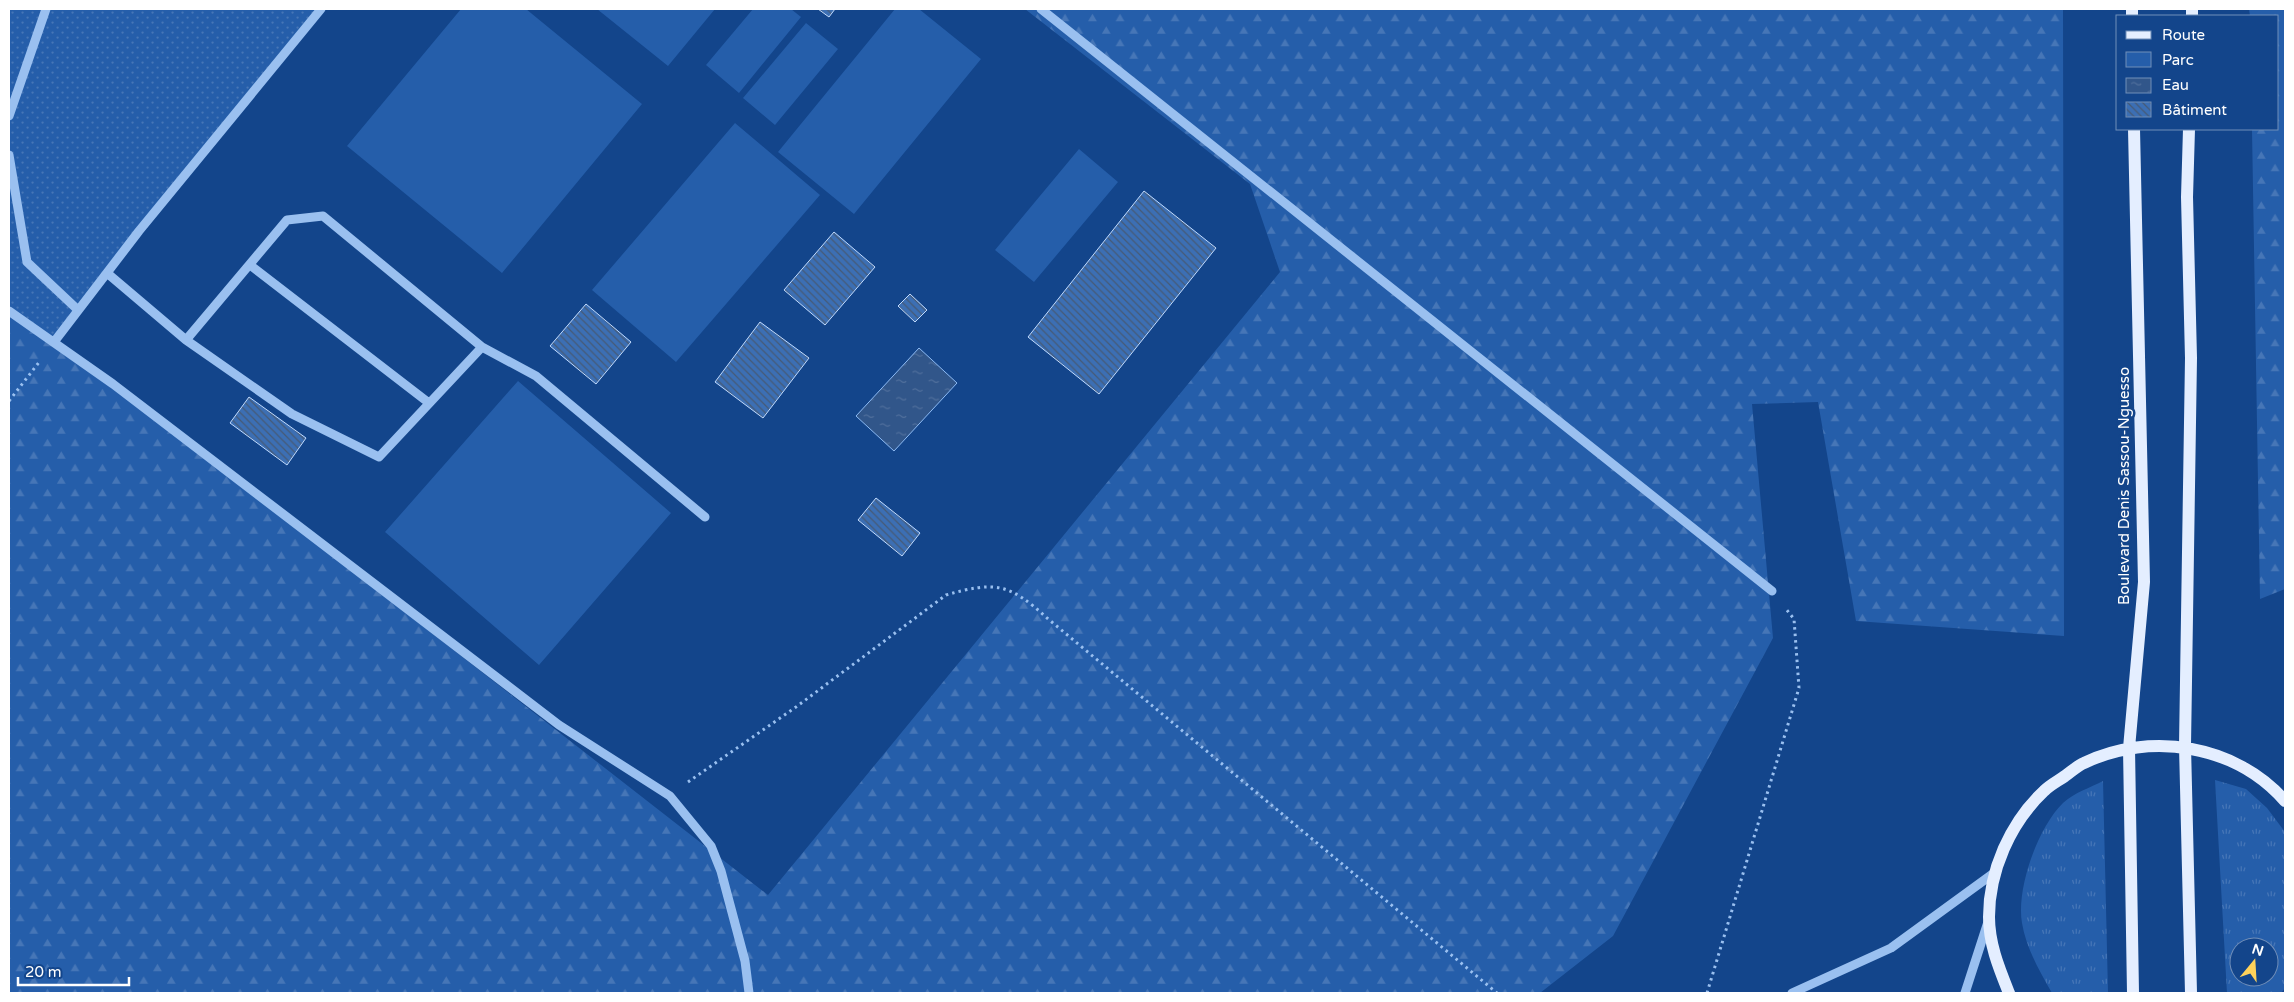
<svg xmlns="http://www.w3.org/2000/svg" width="2294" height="1002" viewBox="0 0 2294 1002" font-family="'Varela Round',sans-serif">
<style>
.grass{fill:url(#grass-tufts);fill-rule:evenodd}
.forest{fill:url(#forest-firs)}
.park{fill:#255eaa}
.garden{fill:url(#garden-dots)}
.water{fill:url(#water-ripples);stroke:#8cbaf4}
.building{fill:url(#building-back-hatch);stroke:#c1dafc}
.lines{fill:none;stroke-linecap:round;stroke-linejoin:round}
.path{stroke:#9ac0f0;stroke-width:3;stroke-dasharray:2.5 4;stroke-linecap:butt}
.minor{stroke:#9ac0f0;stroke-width:9}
.major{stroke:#e4eeff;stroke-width:12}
.labels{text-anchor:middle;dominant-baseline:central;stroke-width:5;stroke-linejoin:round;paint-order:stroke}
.street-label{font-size:15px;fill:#fff;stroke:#13458b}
</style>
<defs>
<pattern id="grass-tufts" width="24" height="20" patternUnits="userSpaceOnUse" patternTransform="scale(1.25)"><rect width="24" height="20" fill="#255eaa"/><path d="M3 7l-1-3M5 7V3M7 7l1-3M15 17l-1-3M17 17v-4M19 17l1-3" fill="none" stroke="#4676b7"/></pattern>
<pattern id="forest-firs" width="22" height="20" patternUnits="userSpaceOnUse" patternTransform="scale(1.25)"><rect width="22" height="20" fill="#255eaa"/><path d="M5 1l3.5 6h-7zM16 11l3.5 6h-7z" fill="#4676b7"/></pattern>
<pattern id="garden-dots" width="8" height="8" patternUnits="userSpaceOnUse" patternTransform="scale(1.25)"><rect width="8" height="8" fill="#255eaa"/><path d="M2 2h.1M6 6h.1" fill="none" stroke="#4676b7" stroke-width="1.8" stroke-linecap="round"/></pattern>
<pattern id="water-ripples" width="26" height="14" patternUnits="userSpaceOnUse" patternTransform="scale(1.25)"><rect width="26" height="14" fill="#31568a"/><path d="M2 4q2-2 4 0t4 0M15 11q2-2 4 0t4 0" fill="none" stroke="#506f9c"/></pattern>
<pattern id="building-back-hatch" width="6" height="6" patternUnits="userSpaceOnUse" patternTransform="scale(1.25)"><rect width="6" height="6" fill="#3c6fb4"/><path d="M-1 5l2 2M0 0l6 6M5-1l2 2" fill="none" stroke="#465a76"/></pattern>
</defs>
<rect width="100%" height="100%" fill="#13458b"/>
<!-- grass -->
<path class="grass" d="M 2215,780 L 2246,789 L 2267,808 L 2285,832 L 2285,988 L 2281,993 L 2227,993 ZM 2239,947 L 2269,947 L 2269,977 L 2239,977 Z
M 2103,781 L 2108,993 L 2052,993 C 2040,972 2026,948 2022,923 C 2016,889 2038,827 2063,803 C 2075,792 2090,788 2103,781 Z"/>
<!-- forest -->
<path class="forest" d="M 1025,9 L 2063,9 L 2064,636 L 1856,621 L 1818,402 L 1752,404 L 1773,638 L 1613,936 L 1540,993 L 9,993 L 9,304 L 768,895 L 1280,272 L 1250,184 Z
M 2249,9 L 2285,9 L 2285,589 L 2260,599 L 2252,129 L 2278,129 L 2278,16 L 2250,16 Z"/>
<!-- park -->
<path class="park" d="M 461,9 L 526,9 L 642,104 L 502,273 L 347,146 Z
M 597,9 L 715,9 L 668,66 Z
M 753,9 L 791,9 L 801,17 L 739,93 L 706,65 Z
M 895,9 L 919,9 L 981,59 L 854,214 L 778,152 Z
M 806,23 L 838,49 L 775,125 L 743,98 Z
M 735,123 L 820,195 L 676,362 L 592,290 Z
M 1079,149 L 1118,182 L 1034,282 L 995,250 Z
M 518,381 L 671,513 L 539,665 L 385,532 Z"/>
<!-- garden -->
<path class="garden" d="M 9,9 L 321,9 L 54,342 L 9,308 Z"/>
<!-- water -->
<path class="water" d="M 919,348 L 957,383 L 894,451 L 856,416 Z"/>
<!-- building -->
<path class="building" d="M 818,9 L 835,9 L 829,17 Z
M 1144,191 L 1216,248 L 1099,394 L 1028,337 Z
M 834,232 L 875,267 L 825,325 L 784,290 Z
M 910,294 L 927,310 L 915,322 L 898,306 Z
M 586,304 L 631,342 L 596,384 L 550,346 Z
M 760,322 L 809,358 L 763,418 L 715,382 Z
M 249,397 L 306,438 L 287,465 L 230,423 Z
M 876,498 L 920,533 L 902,556 L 858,520 Z"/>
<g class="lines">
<!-- path -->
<path class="path" d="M 9,401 L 40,361
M 688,782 L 796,707 L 946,595 C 995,581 1009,583 1047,618 L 1497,993
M 1707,993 L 1799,688 L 1794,619 L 1786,609"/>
<!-- minor -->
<path class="minor" d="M 1041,9 L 1772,591
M 9,116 L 46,9
M 9,155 L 27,262 L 78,310
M 250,265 L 429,403
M 107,273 L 186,340 L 292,414 L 379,457 L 482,347 L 536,376 L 705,517
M 9,311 L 113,384 L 559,725 L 670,796 L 711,846 L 721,871 L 745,961 L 749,993
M 186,340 L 287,220 L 323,216 L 482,347
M 54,342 L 139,231 L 321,9
M 1792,993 L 1891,948 L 1994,873
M 1965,993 L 1988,922"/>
<!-- major -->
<path class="major" d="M 2132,9 L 2132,16
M 2192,9 L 2192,16
M 2189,129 L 2187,197 L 2191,358 L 2185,746 L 2191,993
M 2009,993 C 1999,968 1989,944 1989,917 C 1989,871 2010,823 2044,791 C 2050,785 2058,781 2065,776 C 2071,772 2077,766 2084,763 C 2151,731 2236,745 2285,801
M 2133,993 L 2129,748 L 2144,582 L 2134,129"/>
</g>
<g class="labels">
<!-- street labels -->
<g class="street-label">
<text transform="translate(2124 486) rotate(-90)">Boulevard Denis Sassou-Nguesso</text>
</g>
</g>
<!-- border -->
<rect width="2294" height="1002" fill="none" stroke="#ffffff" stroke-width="20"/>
<!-- legend -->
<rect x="2116" y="15" width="162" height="115" fill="#13458b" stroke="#718fb9"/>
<rect x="2126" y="31" width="25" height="8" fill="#e4eeff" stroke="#718fb9"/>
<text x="2162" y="40" font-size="15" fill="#ffffff">Route</text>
<rect x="2126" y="52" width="25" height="15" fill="#255eaa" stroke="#718fb9"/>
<text x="2162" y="65" font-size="15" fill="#ffffff">Parc</text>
<rect x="2126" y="78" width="25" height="15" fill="url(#water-ripples)" stroke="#718fb9"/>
<text x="2162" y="90" font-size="15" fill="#ffffff">Eau</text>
<rect x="2126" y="102" width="25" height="15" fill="url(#building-back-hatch)" stroke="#718fb9"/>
<text x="2162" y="115" font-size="15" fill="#ffffff">Bâtiment</text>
<!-- north arrow -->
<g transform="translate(2254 962) rotate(18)"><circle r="24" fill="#13458b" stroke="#718fb9"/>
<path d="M0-4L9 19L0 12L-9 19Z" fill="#ffd25a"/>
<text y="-8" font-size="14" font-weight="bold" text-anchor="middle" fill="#ffffff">N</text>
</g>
<!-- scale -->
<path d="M18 977v8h111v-8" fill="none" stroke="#ffffff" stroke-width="2.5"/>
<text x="25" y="977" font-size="15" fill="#ffffff" stroke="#13458b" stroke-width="4" paint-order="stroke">20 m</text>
</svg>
